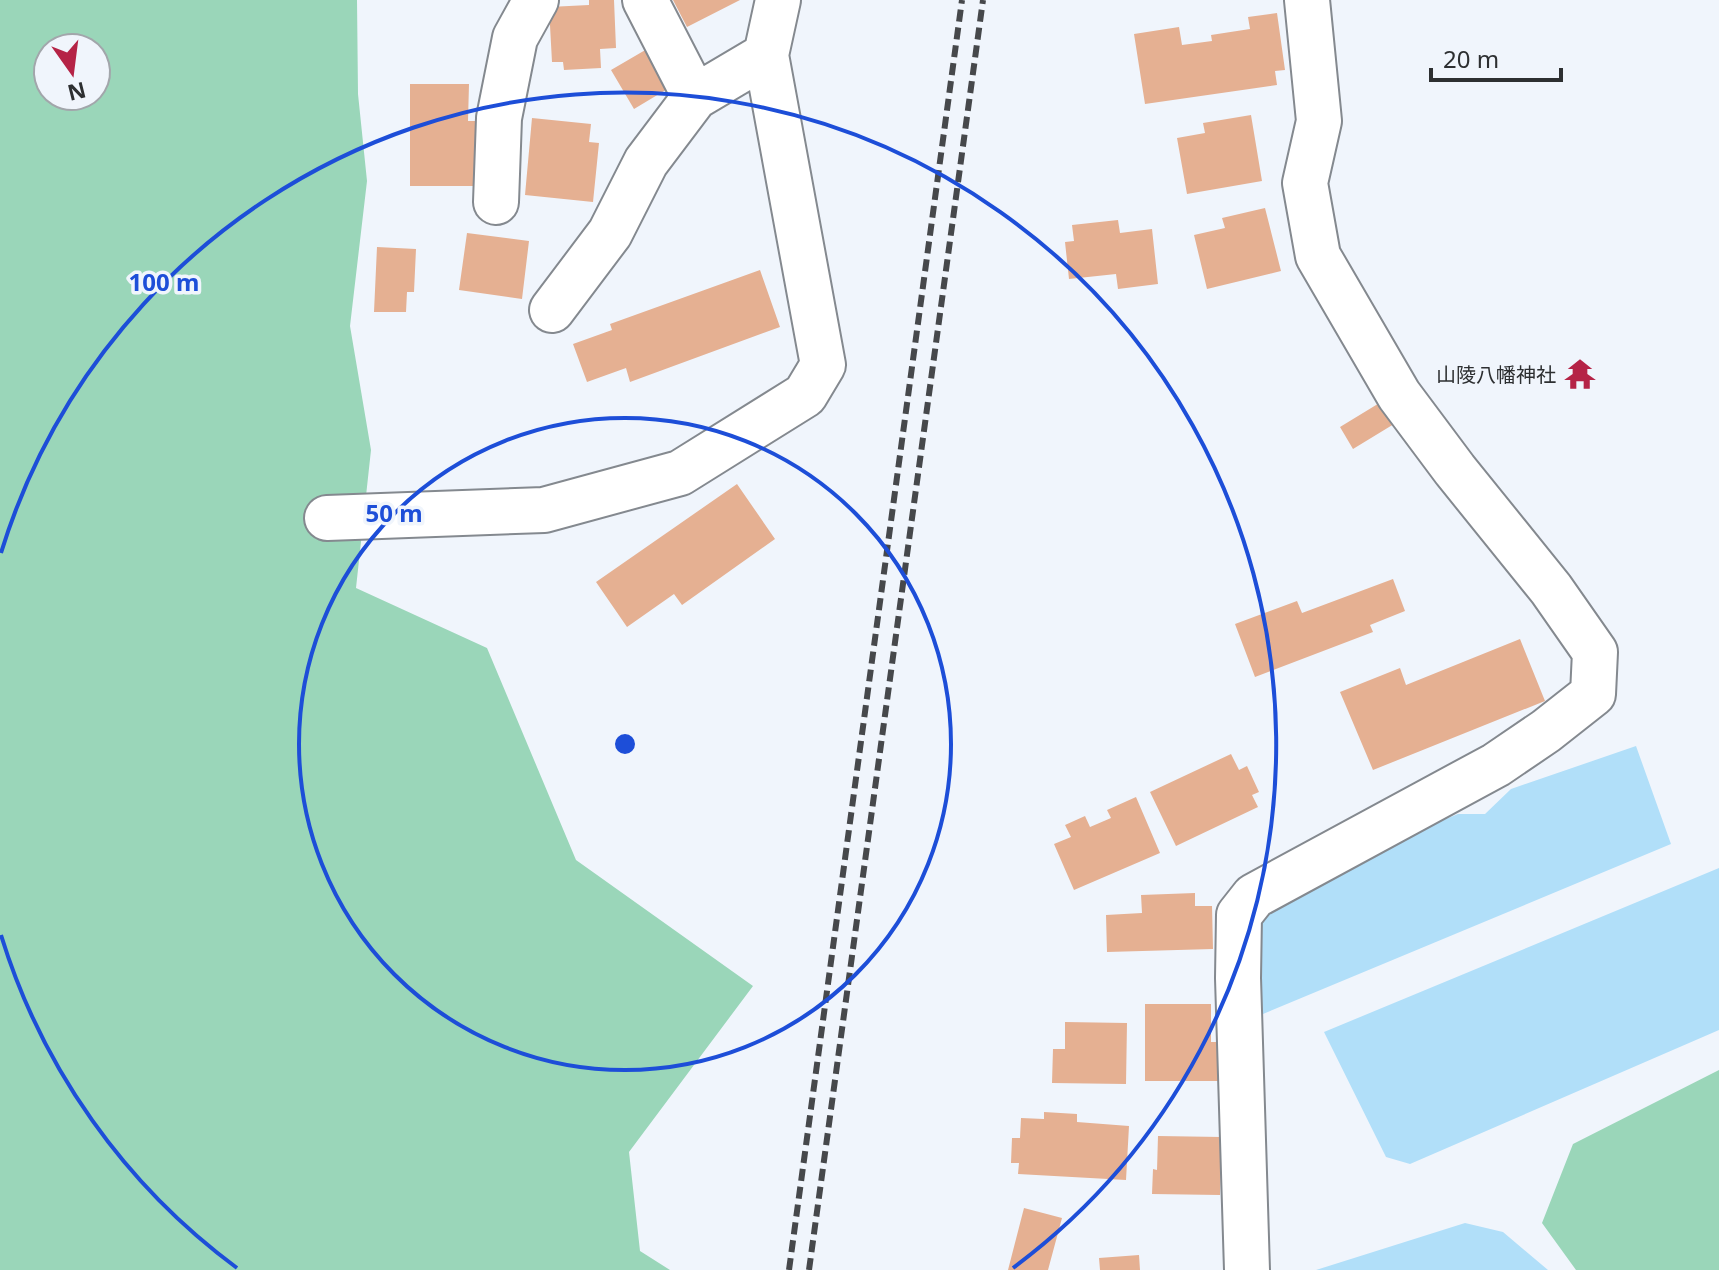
<svg xmlns="http://www.w3.org/2000/svg" width="1719" height="1270" viewBox="0 0 1719 1270" font-family="'Noto Sans','Noto Sans JP',sans-serif">
<style>
.forest{fill:#9ad6b9;fill-rule:evenodd}
.water{fill:#b1dff9}
.building{fill:#e5b092}
.lines{fill:none;stroke-linecap:round;stroke-linejoin:round}
.street-casing{stroke:#84898f;stroke-width:48}
.street{stroke:#fff;stroke-width:44}
.rail{stroke:#46484b;stroke-width:6;stroke-dasharray:12 6;stroke-linecap:butt}
.ring{fill:none;stroke:#1d4ed8;stroke-width:4}
.labels{text-anchor:middle;dominant-baseline:central;stroke-width:7;stroke-linejoin:round;paint-order:stroke}
.poi-label{font-size:20px;fill:#2d2f31;stroke:#f0f5fc;text-anchor:end}
.centre{fill:#1d4ed8;stroke:#f0f5fc;stroke-width:4}
.ring-label{font-size:24px;text-anchor:middle;font-weight:bold;fill:#1d4ed8;stroke:#f0f5fc;stroke-width:7;stroke-linejoin:round;paint-order:stroke}
</style>
<rect width="100%" height="100%" fill="#f0f5fc"/>
<!-- forest -->
<path class="forest" d="M 0,0 L 357,0 L 358,94 L 367,181 L 350,326 L 371,450 L 356,588 L 487,648 L 576,860 L 753,986 L 629,1152 L 640,1251 L 670,1270 L 0,1270 ZM 48,48 L 96,48 L 96,96 L 48,96 Z
M 1719,1070 L 1719,1270 L 1576,1270 L 1542,1223 L 1573,1144 Z"/>
<!-- water -->
<path class="water" d="M 1636,746 L 1671,844 L 1263,1014 L 1256,986 L 1257,913 L 1384,844 L 1458,814 L 1485,814 L 1511,789 Z
M 1719,868 L 1719,1030 L 1410,1164 L 1386,1157 L 1324,1032 Z
M 1465,1223 L 1503,1232 L 1548,1270 L 1316,1270 Z"/>
<!-- building -->
<path class="building" d="M 589,0 L 614,0 L 616,48 L 600,49 L 601,68 L 564,70 L 563,62 L 552,62 L 549,7 L 589,5 Z
M 673,0 L 740,0 L 687,27 Z
M 1277,13 L 1285,70 L 1275,71 L 1277,85 L 1145,104 L 1134,34 L 1179,27 L 1182,45 L 1212,41 L 1211,35 L 1250,29 L 1248,17 Z
M 647,49 L 669,88 L 634,109 L 611,70 Z
M 410,84 L 469,84 L 468,121 L 480,121 L 479,186 L 410,186 Z
M 1251,115 L 1262,181 L 1187,194 L 1177,138 L 1205,133 L 1203,123 Z
M 532,118 L 591,124 L 589,142 L 599,143 L 593,202 L 525,195 Z
M 1265,208 L 1281,271 L 1207,289 L 1194,235 L 1225,228 L 1222,218 Z
M 1118,220 L 1120,233 L 1152,229 L 1158,284 L 1118,289 L 1116,274 L 1069,279 L 1065,242 L 1074,241 L 1072,225 Z
M 467,233 L 529,241 L 522,299 L 459,290 Z
M 377,247 L 416,249 L 414,292 L 407,292 L 406,312 L 374,312 Z
M 760,270 L 780,327 L 630,382 L 626,368 L 587,382 L 573,344 L 612,330 L 610,324 Z
M 1381,402 L 1394,424 L 1353,449 L 1340,427 Z
M 737,484 L 775,539 L 682,605 L 674,594 L 627,627 L 596,582 Z
M 1393,579 L 1405,611 L 1370,625 L 1373,632 L 1255,677 L 1235,624 L 1297,601 L 1302,613 Z
M 1520,639 L 1545,701 L 1373,770 L 1340,692 L 1400,668 L 1406,685 Z
M 1231,754 L 1239,770 L 1247,766 L 1259,792 L 1252,795 L 1258,807 L 1176,846 L 1150,792 Z
M 1136,797 L 1160,853 L 1074,890 L 1054,844 L 1071,837 L 1065,825 L 1085,816 L 1090,827 L 1111,818 L 1107,810 Z
M 1195,893 L 1195,906 L 1212,906 L 1213,949 L 1107,952 L 1106,915 L 1142,913 L 1141,895 Z
M 1145,1004 L 1211,1004 L 1211,1042 L 1219,1042 L 1219,1081 L 1145,1081 Z
M 1065,1022 L 1127,1023 L 1126,1084 L 1052,1083 L 1053,1049 L 1065,1049 Z
M 1044,1112 L 1077,1114 L 1077,1122 L 1129,1126 L 1126,1180 L 1018,1174 L 1019,1163 L 1011,1163 L 1012,1138 L 1020,1138 L 1021,1118 L 1044,1119 Z
M 1158,1136 L 1222,1137 L 1220,1195 L 1152,1194 L 1153,1169 L 1157,1170 Z
M 1024,1208 L 1062,1218 L 1048,1270 L 1008,1270 Z
M 1139,1255 L 1140,1270 L 1100,1270 L 1099,1258 Z"/>
<g class="lines">
<defs>
<path id="street" d="M 645,0 L 695,97
M 496,202 L 499,118 L 515,38 L 536,0
M 552,310 L 610,233 L 646,162 L 695,97 L 766,55
M 327,518 L 544,510 L 680,473 L 805,395 L 823,365 L 766,55 L 778,0
M 1247,1270 L 1238,978 L 1239,915 L 1254,896 L 1496,765 L 1546,731 L 1593,694 L 1595,652 L 1551,589 L 1455,470 L 1399,395 L 1318,256 L 1305,183 L 1319,121 L 1307,0"/>
</defs>
<!-- street casing -->
<use href="#street" class="street-casing"/>
<!-- street -->
<use href="#street" class="street"/>
<!-- rail -->
<path class="rail" d="M 789,1270 L 962,0
M 809,1270 L 983,0"/>
</g>
<!-- distance rings -->
<g class="ring">
<circle cx="625" cy="744" r="326"/>
<path d="M237 1268A652 652 0 0 1 1 935M1 553A652 652 0 1 1 1013 1268"/>
</g>
<!-- icons -->
<defs>
<symbol id="temple-bare" viewBox="-9 -9 18 18"><path d="M0-6L5-2H3V0L6.5 2.5H4V6H1.5V3h-3V6H-4V2.5H-6.5L-3 0V-2H-5Z" fill="#b52346" stroke="#f0f5fc" stroke-width="2.5" paint-order="stroke"/></symbol>
</defs>
<g fill-rule="evenodd">
<use href="#temple-bare" x="1558" y="352" width="44" height="44"/>
</g>
<g class="labels">
<!-- poi labels -->
<g class="poi-label">
<text x="1556" y="374">山陵八幡神社</text>
</g>
</g>
<circle cx="625" cy="744" r="12" class="centre"/>
<g class="ring-label">
<text x="164" y="291">100 m</text>
<text x="394" y="522">50 m</text>
</g>
<!-- north arrow -->
<g transform="translate(72 72) rotate(166)"><circle r="38" fill="#f0f5fc" stroke="#a2a6ab" stroke-width="2"/>
<path d="M0-6L14 30L0 20L-14 30Z" fill="#b52346"/>
<text y="-12" font-size="22" font-weight="bold" text-anchor="middle" fill="#2d2f31">N</text>
</g>
<!-- scale -->
<path d="M1431 68v12h130v-12" fill="none" stroke="#2d2f31" stroke-width="4"/>
<text x="1443" y="68" font-size="24" fill="#2d2f31" stroke="#f0f5fc" stroke-width="6" paint-order="stroke">20 m</text>
</svg>
